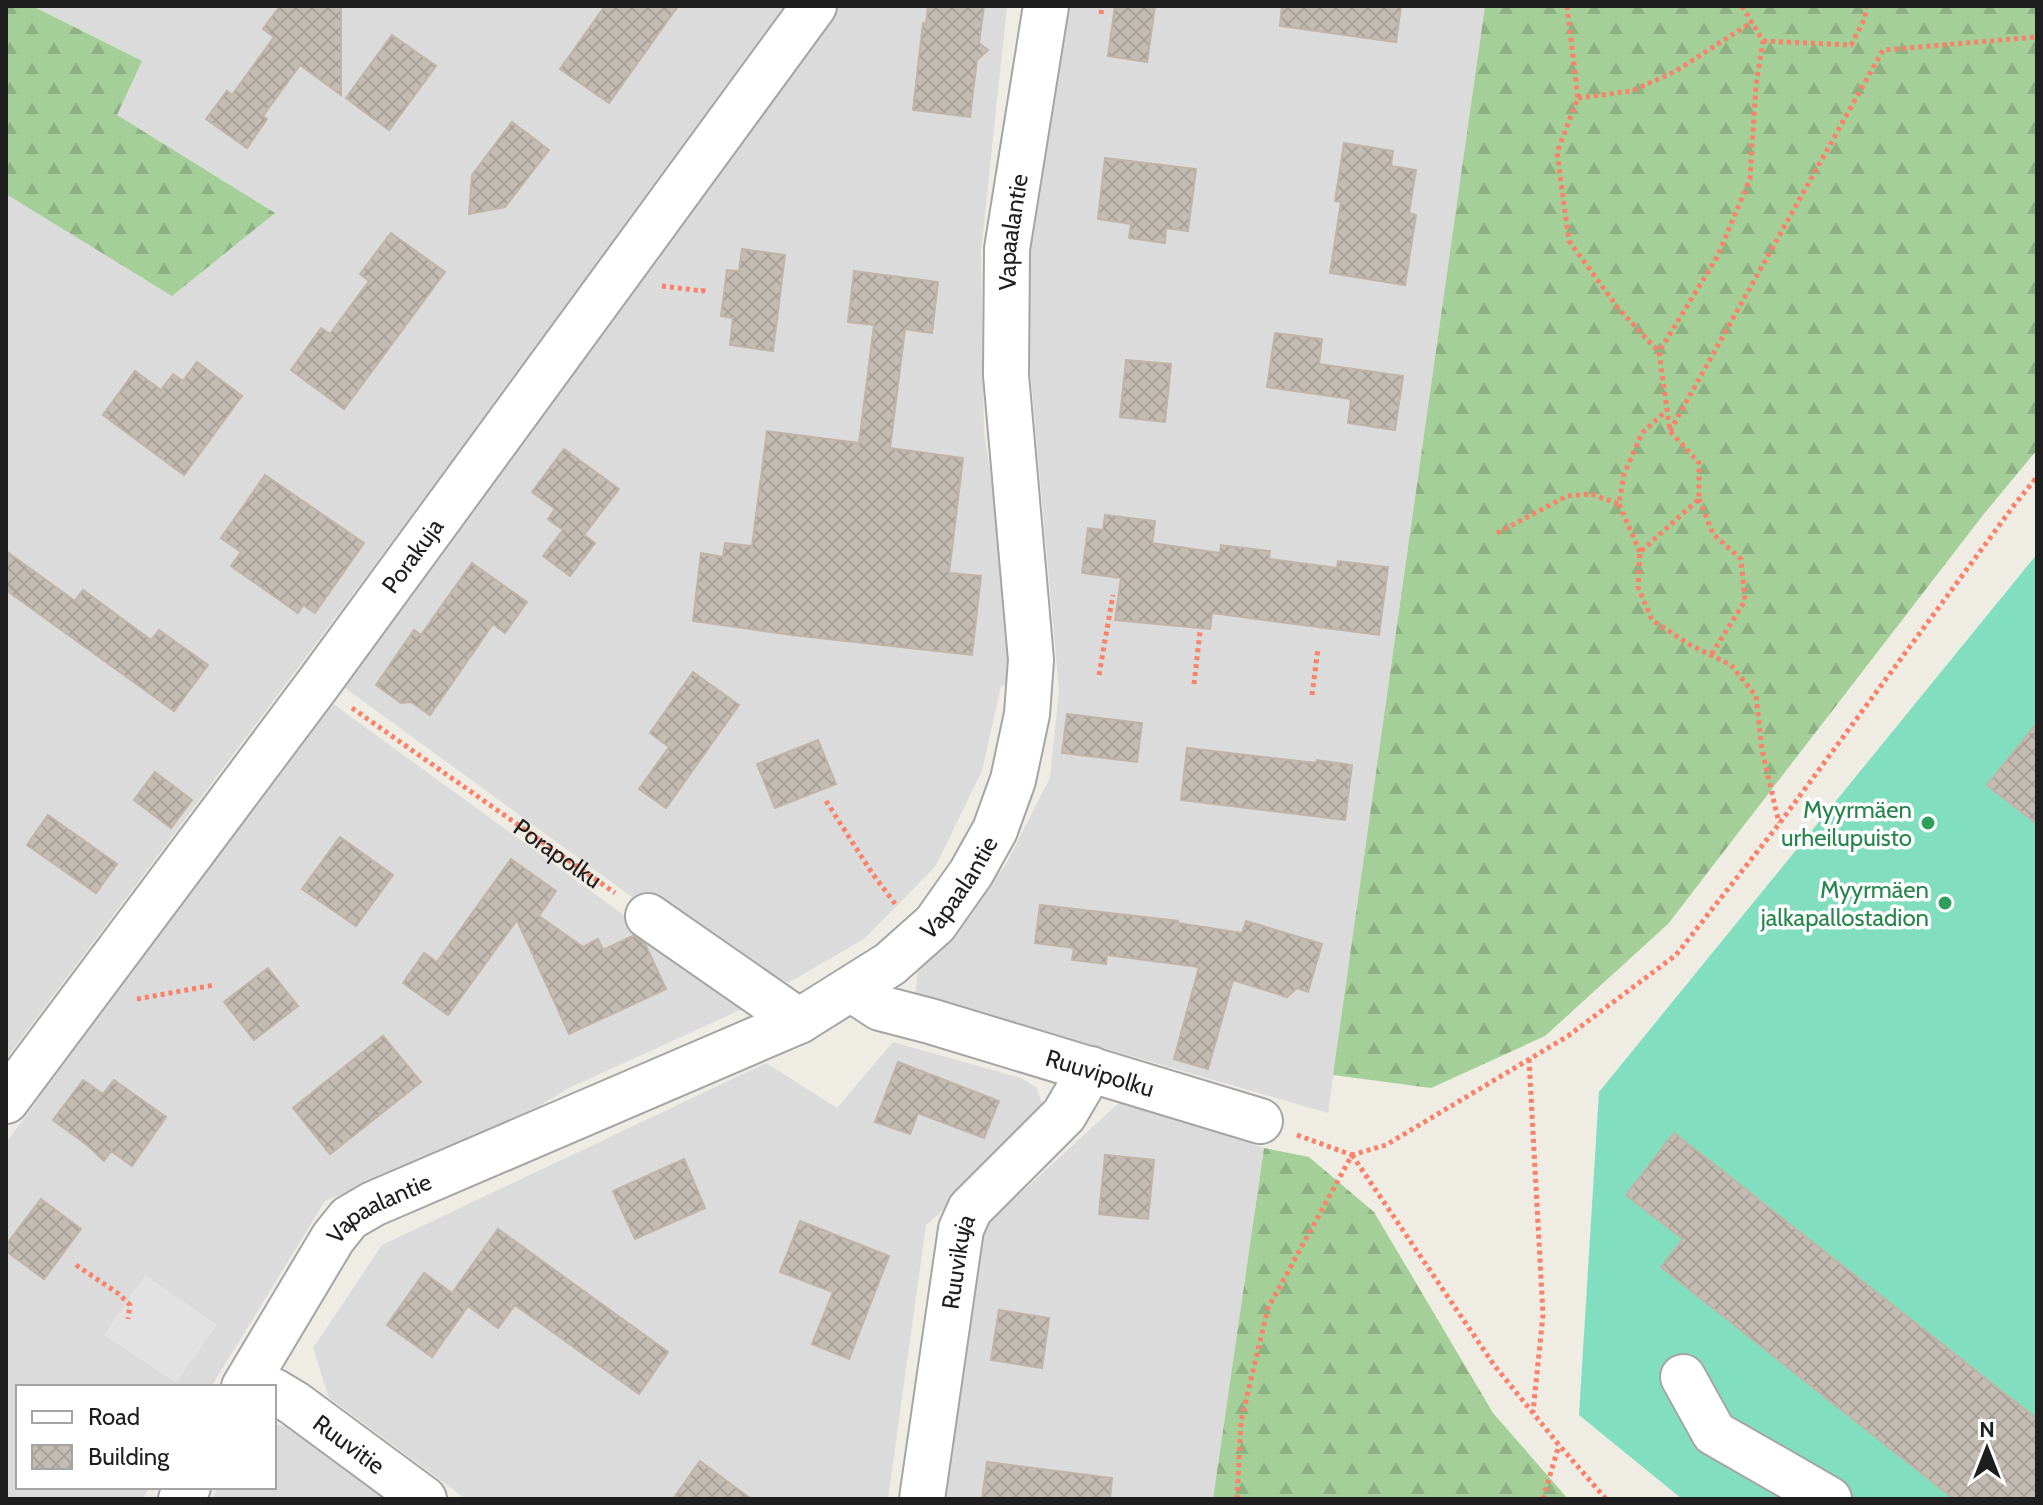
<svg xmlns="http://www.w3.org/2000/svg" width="2043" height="1505" viewBox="0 0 2043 1505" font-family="Cabin,sans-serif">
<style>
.residential{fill:#dcdbdb}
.forest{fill:url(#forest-firs)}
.pitch{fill:#81dfc0}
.parking{fill:#e2e2e2}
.building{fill:url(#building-cross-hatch);stroke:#c1b3a6;stroke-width:2}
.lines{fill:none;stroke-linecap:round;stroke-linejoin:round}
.minor-casing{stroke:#a5a5a5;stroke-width:48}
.path{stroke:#fa816a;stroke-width:5;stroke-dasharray:4 4;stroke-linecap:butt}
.minor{stroke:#fff;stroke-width:44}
.leisure-dot{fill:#2e9e5b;stroke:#fff;stroke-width:3}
.labels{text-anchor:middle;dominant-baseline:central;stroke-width:7;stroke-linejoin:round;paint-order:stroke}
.street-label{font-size:24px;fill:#1e1e1e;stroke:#fff}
.leisure-label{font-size:24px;fill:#27864d;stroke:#fff;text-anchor:end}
</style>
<defs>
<pattern id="forest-firs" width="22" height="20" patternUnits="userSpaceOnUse" patternTransform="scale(2)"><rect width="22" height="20" fill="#a5cf98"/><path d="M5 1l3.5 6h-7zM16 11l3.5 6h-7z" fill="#8eb183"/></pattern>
<pattern id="building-cross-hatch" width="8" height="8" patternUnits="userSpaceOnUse" patternTransform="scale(2)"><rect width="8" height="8" fill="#c4bcb3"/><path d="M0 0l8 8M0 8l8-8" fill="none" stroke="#a8a19a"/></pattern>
</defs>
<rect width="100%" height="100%" fill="#efece4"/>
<!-- residential -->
<path class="residential" d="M 6,6 L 792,6 L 6,1059 Z
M 838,6 L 1007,6 L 981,252 L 984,433 L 1013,616 L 1015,685 L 1001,686 L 982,771 L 935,867 L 864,939 L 788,983 L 694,927 L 676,929 L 341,685 Z
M 1069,6 L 1485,6 L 1328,1113 L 915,994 L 918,971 L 1005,866 L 1050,778 L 1059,690 L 1024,301 L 1034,205 Z
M 329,701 L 749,1006 L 567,1089 L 528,1113 L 325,1201 L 211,1387 L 18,1387 L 18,1487 L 150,1487 L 142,1499 L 6,1499 L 6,1143 Z
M 893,1042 L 1021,1078 L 1036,1087 L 1042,1103 L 1042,1116 L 1034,1130 L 926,1225 L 888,1499 L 466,1499 L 329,1398 L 313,1348 L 382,1245 L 766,1063 L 837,1108 Z
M 1121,1101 L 1264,1148 L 1213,1499 L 939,1499 L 976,1234 Z
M 274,1425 L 292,1426 L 396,1499 L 212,1499 L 218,1487 L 274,1487 Z"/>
<!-- forest -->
<path class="forest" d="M 6,6 L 32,6 L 142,61 L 117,115 L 275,213 L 172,296 L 6,194 Z
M 1485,6 L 2037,6 L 2037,450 L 1983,515 L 1668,924 L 1545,1036 L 1431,1088 L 1333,1075 Z
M 1264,1148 L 1309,1157 L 1374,1212 L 1493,1413 L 1568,1499 L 1213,1499 Z"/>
<!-- pitch -->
<path class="pitch" d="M 2037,554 L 2037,1499 L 1682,1499 L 1579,1415 L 1599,1092 Z"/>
<!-- parking -->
<path class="parking" d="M 145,1275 L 217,1325 L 176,1383 L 104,1335 Z"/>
<!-- building -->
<path class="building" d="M 280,6 L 341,6 L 341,95 L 300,65 L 263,116 L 267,119 L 247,148 L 206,119 L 227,91 L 232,95 L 274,37 L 263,29 Z
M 605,6 L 678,6 L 609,103 L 560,69 Z
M 928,6 L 984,6 L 979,43 L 988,50 L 977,60 L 970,117 L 913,110 L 923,23 L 926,24 Z
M 1115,6 L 1155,6 L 1147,62 L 1108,56 Z
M 1282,6 L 1401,6 L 1396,42 L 1280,26 Z
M 392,35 L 436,66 L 389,130 L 346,98 Z
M 512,122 L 549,150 L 505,207 L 469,214 L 472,175 Z
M 1344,143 L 1393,151 L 1391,166 L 1416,170 L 1409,213 L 1416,215 L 1405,285 L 1330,273 L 1341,202 L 1335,201 Z
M 1105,158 L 1196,169 L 1188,231 L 1166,228 L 1165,243 L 1129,238 L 1131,224 L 1098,219 Z
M 391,233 L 445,272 L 344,409 L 291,370 L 321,328 L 330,334 L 369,281 L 360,274 Z
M 742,249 L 785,255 L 773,351 L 730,345 L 733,318 L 721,316 L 727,270 L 739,271 Z
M 854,271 L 938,282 L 932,333 L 905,329 L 890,448 L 963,458 L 949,573 L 981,576 L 972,655 L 792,635 L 693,621 L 701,553 L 723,557 L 725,543 L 752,546 L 767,431 L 859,443 L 874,325 L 848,322 Z
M 1275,333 L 1322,339 L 1319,364 L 1403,376 L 1395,430 L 1348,423 L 1351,399 L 1267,387 Z
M 1126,360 L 1171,364 L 1165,422 L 1120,417 Z
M 197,362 L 242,396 L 184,475 L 103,415 L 135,371 L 161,390 L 173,374 L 183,381 Z
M 564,449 L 619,489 L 584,535 L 595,543 L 570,576 L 543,556 L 563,530 L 548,519 L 555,509 L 532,492 Z
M 265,475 L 364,543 L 315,613 L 303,605 L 298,613 L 231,566 L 241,552 L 221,538 Z
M 1105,515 L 1155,521 L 1152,543 L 1220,553 L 1221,545 L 1270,551 L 1269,559 L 1337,568 L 1338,561 L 1388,567 L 1379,635 L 1212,613 L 1210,629 L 1115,620 L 1121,578 L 1082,573 L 1088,528 L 1103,530 Z
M 6,551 L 75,601 L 83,590 L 151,640 L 159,630 L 208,665 L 174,711 L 6,590 Z
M 472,563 L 527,602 L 505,633 L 493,624 L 430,715 L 411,702 L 401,703 L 376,685 L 414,630 L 421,635 Z
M 693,672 L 739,705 L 666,808 L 639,789 L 669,747 L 650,733 Z
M 1067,714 L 1142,723 L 1137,762 L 1062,753 Z
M 2037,723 L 2037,824 L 1987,785 Z
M 818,740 L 836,784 L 775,808 L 757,764 Z
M 1187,748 L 1316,763 L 1317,760 L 1352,765 L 1345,820 L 1181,800 Z
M 155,772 L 192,800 L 171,828 L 134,800 Z
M 48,815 L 117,864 L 96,893 L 27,845 Z
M 340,837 L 393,875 L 356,926 L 302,889 Z
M 511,859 L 556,891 L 539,916 L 583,947 L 598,939 L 603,950 L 633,936 L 645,944 L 666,989 L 569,1034 L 517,920 L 448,1015 L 403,983 L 424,953 L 437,962 Z
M 1040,905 L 1178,921 L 1178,923 L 1242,933 L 1246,921 L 1322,944 L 1308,992 L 1297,988 L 1287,997 L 1233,980 L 1208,1069 L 1174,1059 L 1199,967 L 1107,955 L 1106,964 L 1072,960 L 1074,948 L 1035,943 Z
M 268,968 L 298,1006 L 254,1040 L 224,1002 Z
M 383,1036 L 421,1082 L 330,1154 L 293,1108 Z
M 898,1062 L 999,1101 L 984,1138 L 918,1113 L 910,1134 L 875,1122 Z
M 83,1080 L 103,1094 L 114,1080 L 166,1117 L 132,1166 L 111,1151 L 104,1161 L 87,1145 L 53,1120 Z
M 1674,1133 L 2037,1419 L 2037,1499 L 1954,1499 L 1661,1267 L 1683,1239 L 1626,1195 Z
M 1105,1155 L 1154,1160 L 1148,1219 L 1099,1214 Z
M 684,1159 L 705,1208 L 635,1239 L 613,1191 Z
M 41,1199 L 81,1229 L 44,1279 L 6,1251 L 6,1245 Z
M 800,1221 L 889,1256 L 849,1359 L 812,1344 L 833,1292 L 780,1272 Z
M 498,1229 L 668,1352 L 639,1394 L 515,1305 L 498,1328 L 468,1306 L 432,1357 L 387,1325 L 424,1273 L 452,1293 Z
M 999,1310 L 1049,1318 L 1042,1368 L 991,1360 Z
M 700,1461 L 751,1499 L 673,1499 Z
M 987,1462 L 1112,1478 L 1110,1499 L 982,1499 Z"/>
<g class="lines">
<defs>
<g id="minor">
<path d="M 648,916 L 799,1021"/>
<path id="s2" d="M 851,989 L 880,1008 L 930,1021 L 1260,1121"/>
<path id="s3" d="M 6,1101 L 318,684 L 814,6"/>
<path d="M 1683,1377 L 1714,1433 L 1829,1499"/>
<path id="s4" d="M 244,1387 L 333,1238 L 349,1218 L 373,1204 L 799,1021 L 890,964 L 935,924 L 971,873 L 995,830 L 1013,780 L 1027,714 L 1031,660 L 1006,375 L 1007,249 L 1046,6"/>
<path id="s5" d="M 274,1391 L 294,1403 L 424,1499"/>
<path d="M 181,1499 L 188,1487"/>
<path id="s6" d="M 922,1499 L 961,1229 L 970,1209 L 1064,1115 L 1091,1069"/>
</g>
</defs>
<!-- minor casing -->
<use href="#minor" class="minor-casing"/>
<!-- path -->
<g class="path">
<path d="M 1567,6 L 1578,98 L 1557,152 L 1569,241 L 1618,308 L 1659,352"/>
<path d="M 1742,6 L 1763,41 L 1756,85 L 1750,179 L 1717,257 L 1659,352 L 1670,431 L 1699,463 L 1699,499 L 1640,552 L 1638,587 L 1652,620 L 1692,646 L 1731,665 L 1756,696 L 1762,750 L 1779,823"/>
<path d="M 1101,14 L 1102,6"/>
<path d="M 1763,41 L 1851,45 L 1865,18 L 1866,6"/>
<path d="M 1578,98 L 1632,91 L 1676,71 L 1752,22"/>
<path d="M 662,286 L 703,291 L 703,287"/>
<path d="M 1670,431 L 1883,50 L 2037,37"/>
<path d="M 1699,499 L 1713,534 L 1741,559 L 1745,601 L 1711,655"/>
<path d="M 1497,533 L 1567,496 L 1591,494 L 1619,504"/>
<path d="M 1640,552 L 1619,504 L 1624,474 L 1642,433 L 1666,411"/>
<path d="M 1099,675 L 1113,595"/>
<path d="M 1194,684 L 1200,632"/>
<path d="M 1312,695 L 1318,648"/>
<path id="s1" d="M 352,708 L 615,893"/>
<path d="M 826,801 L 872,873 L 896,905"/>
<path d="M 137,999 L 214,985"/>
<path d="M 1529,1059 L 1543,1315 L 1533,1412"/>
<path d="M 1297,1135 L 1352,1155"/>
<path d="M 1352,1155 L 1494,1365 L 1559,1445 L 1606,1499"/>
<path d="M 76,1265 L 119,1294 L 130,1305 L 128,1319"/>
<path d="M 1237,1499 L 1241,1421 L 1268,1308 L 1352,1155 L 1386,1145 L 1568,1036 L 1676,955 L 1779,824 L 2015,504 L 2037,477"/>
<path d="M 1543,1499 L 1559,1445"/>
</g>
<!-- minor -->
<use href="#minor" class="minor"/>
</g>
<!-- markers -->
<g class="leisure-dot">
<circle cx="1928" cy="823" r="8"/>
<circle cx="1945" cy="903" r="8"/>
</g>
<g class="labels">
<!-- street labels -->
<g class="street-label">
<text stroke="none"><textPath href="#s4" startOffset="1574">Vapaalantie</textPath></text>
<text stroke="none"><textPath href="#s3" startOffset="680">Porakuja</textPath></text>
<text stroke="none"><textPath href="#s1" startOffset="252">Porapolku</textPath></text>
<text stroke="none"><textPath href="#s4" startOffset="902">Vapaalantie</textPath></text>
<text stroke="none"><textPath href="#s2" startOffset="264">Ruuvipolku</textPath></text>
<text stroke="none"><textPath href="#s4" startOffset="230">Vapaalantie</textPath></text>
<text stroke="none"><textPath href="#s6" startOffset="240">Ruuvikuja</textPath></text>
<text stroke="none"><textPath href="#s5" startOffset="92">Ruuvitie</textPath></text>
</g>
<!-- leisure labels -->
<g class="leisure-label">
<text x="1912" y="809">Myyrmäen<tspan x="1912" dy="28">urheilupuisto</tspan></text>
<text x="1929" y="889">Myyrmäen<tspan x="1929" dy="28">jalkapallostadion</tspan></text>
</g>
</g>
<!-- border -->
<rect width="2043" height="1505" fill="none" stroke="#1e1e1e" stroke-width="16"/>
<!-- legend -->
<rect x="16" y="1385" width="260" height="104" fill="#ffffff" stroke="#a5a5a5" stroke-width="2"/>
<rect x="32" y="1411" width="40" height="12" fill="#ffffff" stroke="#a5a5a5" stroke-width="2"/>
<text x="88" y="1425" font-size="24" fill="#1e1e1e">Road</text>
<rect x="32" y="1445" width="40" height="24" fill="url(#building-cross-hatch)" stroke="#a5a5a5" stroke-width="2"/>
<text x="88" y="1465" font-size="24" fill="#1e1e1e">Building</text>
<!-- north arrow -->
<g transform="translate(1987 1449)" stroke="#ffffff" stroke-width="6" paint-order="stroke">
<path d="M0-6L14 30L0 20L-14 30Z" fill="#1e1e1e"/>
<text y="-12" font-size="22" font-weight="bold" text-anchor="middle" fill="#1e1e1e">N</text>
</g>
</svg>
